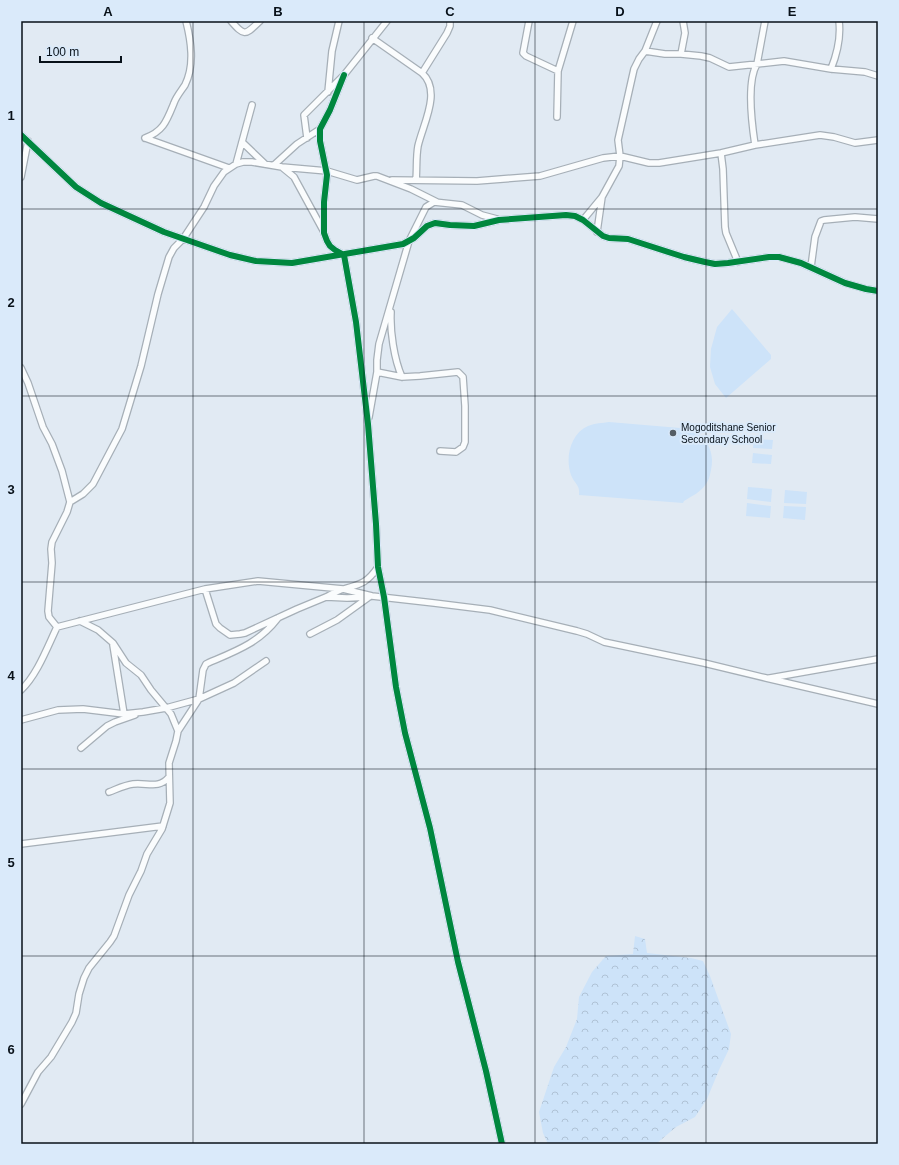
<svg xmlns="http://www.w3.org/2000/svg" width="899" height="1165" viewBox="0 0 899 1165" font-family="Arial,sans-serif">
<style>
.forest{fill:url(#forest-crowns)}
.pitch{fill:#cde3f9}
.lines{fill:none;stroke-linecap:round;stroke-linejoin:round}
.minor-casing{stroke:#a6afb7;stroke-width:8}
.minor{stroke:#fafcfd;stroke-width:5.5}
.cycleway-casing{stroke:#daeafa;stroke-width:8}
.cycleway{stroke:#00873e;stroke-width:6}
.grid{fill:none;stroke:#081119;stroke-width:1;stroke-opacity:0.55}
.poi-dot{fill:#545d65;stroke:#daeafa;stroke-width:1.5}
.labels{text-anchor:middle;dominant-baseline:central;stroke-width:4;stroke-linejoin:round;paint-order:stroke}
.poi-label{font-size:10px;fill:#081119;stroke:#daeafa;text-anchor:start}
.neatline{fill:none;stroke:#081119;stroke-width:1.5}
.grid-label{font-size:13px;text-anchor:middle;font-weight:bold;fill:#081119}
</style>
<defs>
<pattern id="forest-crowns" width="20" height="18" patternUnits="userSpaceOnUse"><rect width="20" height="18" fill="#cde3f9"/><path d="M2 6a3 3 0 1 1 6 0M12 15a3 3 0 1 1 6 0" fill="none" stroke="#afc2d5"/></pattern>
</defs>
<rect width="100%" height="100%" fill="#e1eaf3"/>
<!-- forest -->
<path class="forest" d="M 635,936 L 645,939 L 647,953 L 691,958 L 703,961 L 710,976 L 731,1034 L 729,1049 L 719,1070 L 707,1099 L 695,1117 L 676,1127 L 656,1144 L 548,1144 L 543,1133 L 539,1112 L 554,1067 L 566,1047 L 577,1019 L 579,997 L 592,972 L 606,956 L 633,954 Z"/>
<!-- pitch -->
<path class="pitch" d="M 732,309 L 771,355 L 771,359 L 726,398 L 715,384 L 710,367 L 711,349 L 717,327 Z
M 609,422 L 680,428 C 702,432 716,446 711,470 C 710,475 709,480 706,484 C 701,492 692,496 684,501 L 683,503 L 579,495 C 580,484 575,485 571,475 C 565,458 570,434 588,426 C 595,423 602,423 609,422 Z
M 754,439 L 773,440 L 772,449 L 753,448 Z
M 753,453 L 772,455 L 771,464 L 752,463 Z
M 748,487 L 772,489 L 771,502 L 747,499 Z
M 785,490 L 807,492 L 806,504 L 784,503 Z
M 747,503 L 771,506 L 770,518 L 746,516 Z
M 784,506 L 806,507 L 805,520 L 783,518 Z"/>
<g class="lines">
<defs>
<path id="minor" d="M 231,21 C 245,37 245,35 260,21
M 529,21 L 523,53 L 526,56 L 558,71
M 372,38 L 422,73 C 442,91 423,124 418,146 C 416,157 417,169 416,180
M 645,51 L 665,54 L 681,54 L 701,56 L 710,58 L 729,67 L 784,61 L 831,69 L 865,72 L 878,76
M 681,54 L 685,33 L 683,21
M 831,69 C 837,54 841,37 839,21
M 422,73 L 447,33 L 450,26 L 450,21
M 344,75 L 330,110 L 320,129 L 320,141 L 327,175 L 324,202 L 324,233 L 327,241 L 330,246 L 335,250 L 344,255 L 356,322 L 368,424 L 376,524 L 378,567 L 384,597 L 396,687 L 405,733 L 430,828 L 458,962 L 486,1071 L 502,1144
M 328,92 L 332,51 L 339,21
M 557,117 L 558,71 L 573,21
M 21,135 L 76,187 L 101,203 L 164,232 L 230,255 L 256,261 L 292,263 L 403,244 L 414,238 L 427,226 L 435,223 L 450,225 L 474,226 L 499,220 L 566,215 L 575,216 L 583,220 L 603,236 L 609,238 L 628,239 L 684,257 L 705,262 L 715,264 L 728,263 L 769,257 L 779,257 L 801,263 L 845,283 L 866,289 L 878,291
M 145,138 C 164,131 167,120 174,103 C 176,97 181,91 185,85 C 195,65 191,41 186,21
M 145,138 L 229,168
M 307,138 L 304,115 L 344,75 L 387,21
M 242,142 L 265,164
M 755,145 C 752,125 746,82 757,64 L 765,21
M 721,153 L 723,169 L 725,227 L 726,233 L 738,262
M 236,164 L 252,105
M 274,165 L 297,144 L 320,129
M 283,168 L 294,177 L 324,232
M 21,177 L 28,141
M 392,180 L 477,181 L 540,176 L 603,158 L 620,156 L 649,163 L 659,163 L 721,153 L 755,145 L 820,135 L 834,137 L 855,143 L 878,140
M 583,220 L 602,197 L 619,166 L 620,156 L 618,140 L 634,69 L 639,59 L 645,51 L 657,21
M 597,232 L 602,197
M 811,267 L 815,237 L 821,221 L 824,220 L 855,217 L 878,219
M 391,312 C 390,331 394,359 402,377
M 21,368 L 28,383 L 43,427 L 52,444 L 62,471 L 70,502 L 67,512 L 52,542 L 51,549 L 52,563 L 48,611 L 49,617 L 57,627
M 377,372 L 377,360 L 379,344 L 409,241 L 426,207 L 434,202 L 462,205 L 482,215 L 497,219
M 369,417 L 377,372 L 402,377 L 420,376 L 458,372 L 463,377 L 465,406 L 465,442 L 463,447 L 456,452 L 440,451
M 70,502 L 83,494 L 93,484 L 122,429 L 141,366 L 158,294 L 169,257 L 174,248 L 183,239 L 204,207 L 214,186 L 224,172 L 236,164 L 243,162 L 252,162 L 282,167 L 327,171 L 357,180 L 374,176 L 377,176 L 411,189 L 437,202
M 205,589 L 216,624 L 220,628 L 230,635 L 240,634 L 245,633 L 297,609 L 326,597 L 347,598 L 369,597
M 326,597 C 332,594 338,590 344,589 C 361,584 367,583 378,567
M 80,621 L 98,630 L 113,643 L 126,663 L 141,675 L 151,690 L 171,714 L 178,731
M 310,634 L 337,620 L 369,597
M 113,645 L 124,714
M 770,678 L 878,659
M 21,690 C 37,675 47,648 57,627 L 205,589 L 258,581 L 343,589 L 372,596 L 434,603 L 490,610 L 577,631 L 587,634 L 604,642 L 704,663 L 766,678 L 878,704
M 21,720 L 58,710 L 83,709 L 124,714 L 143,712 L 166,708 L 199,699 L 234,683 L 266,661
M 81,748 L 107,726 L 115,722 L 135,715
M 109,792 C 117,789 125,785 133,784 C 147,782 158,790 169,777
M 21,844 L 163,826
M 21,1104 L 38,1072 L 51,1057 L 72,1022 L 76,1013 L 79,994 L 84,978 L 89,968 L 110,942 L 114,936 L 129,895 L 141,871 L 147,854 L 162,829 L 170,803 L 169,763 L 176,741 L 178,731 L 199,699 L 203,670 L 206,664 L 208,663 C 236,651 259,643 278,618"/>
</defs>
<!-- minor casing -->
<use href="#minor" class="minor-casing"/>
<!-- minor -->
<use href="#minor" class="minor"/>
<defs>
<path id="cycleway" d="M 344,75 L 330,110 L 320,129 L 320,141 L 327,175 L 324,202 L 324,233 L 327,241 L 330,246 L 335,250 L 344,255 L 356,322 L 368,424 L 376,524 L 378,567 L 384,597 L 396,687 L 405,733 L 430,828 L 458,962 L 486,1071 L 502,1144
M 21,135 L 76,187 L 101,203 L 164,232 L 230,255 L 256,261 L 292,263 L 403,244 L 414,238 L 427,226 L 435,223 L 450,225 L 474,226 L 499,220 L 566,215 L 575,216 L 583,220 L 603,236 L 609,238 L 628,239 L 684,257 L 705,262 L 715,264 L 728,263 L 769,257 L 779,257 L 801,263 L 845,283 L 866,289 L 878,291"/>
</defs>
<!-- cycleway casing -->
<use href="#cycleway" class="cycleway-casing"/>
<!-- cycleway -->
<use href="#cycleway" class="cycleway"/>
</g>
<!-- grid -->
<path class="grid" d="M 193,21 L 193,1144M 364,21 L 364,1144M 535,21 L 535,1144M 706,21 L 706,1144M 21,209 L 878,209M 21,396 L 878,396M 21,582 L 878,582M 21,769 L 878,769M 21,956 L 878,956"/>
<!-- markers -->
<circle class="poi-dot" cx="673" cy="433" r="4"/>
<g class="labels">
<!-- poi labels -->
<g class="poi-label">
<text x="681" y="427">Mogoditshane Senior<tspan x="681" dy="12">Secondary School</tspan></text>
</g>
</g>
<!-- border -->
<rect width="899" height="1165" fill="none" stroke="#daeafa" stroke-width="44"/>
<!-- scale -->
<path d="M40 56v6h81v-6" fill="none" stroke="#081119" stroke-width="2"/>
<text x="46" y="56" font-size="12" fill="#081119" stroke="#daeafa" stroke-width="3" paint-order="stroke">100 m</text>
<rect x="22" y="22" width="855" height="1121" class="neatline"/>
<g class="grid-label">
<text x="108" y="16">A</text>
<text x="278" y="16">B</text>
<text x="450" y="16">C</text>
<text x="620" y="16">D</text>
<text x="792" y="16">E</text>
<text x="11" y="120">1</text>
<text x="11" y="307">2</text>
<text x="11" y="494">3</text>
<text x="11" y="680">4</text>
<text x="11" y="867">5</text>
<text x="11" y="1054">6</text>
</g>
</svg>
